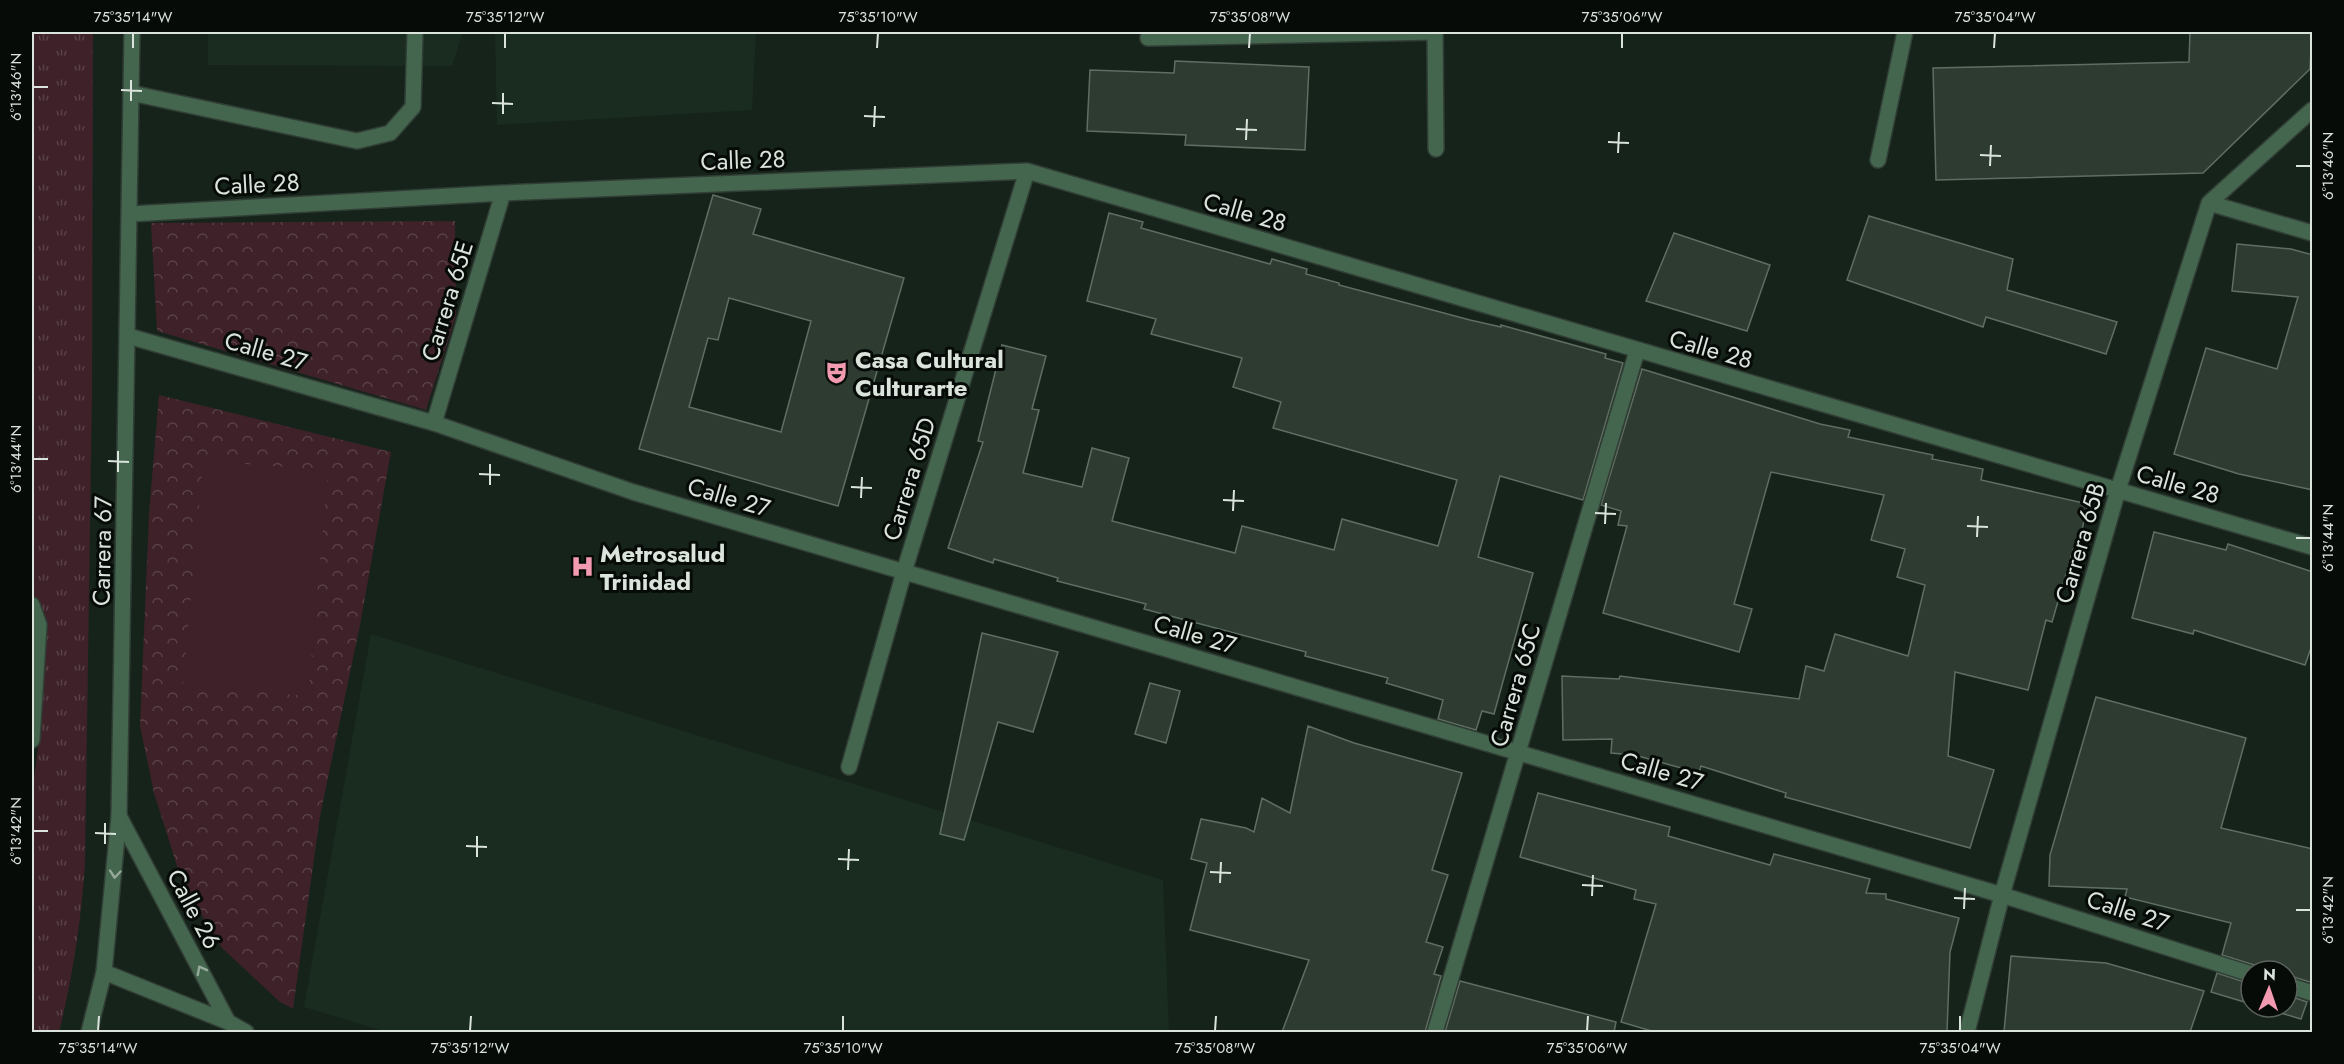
<svg xmlns="http://www.w3.org/2000/svg" width="2344" height="1064" viewBox="0 0 2344 1064" font-family="Jost,sans-serif">
<style>
.built{fill:#192c1f}
.grass{fill:url(#grass-tufts)}
.park{fill:url(#park-crowns)}
.garden{fill:#3e2129}
.building{fill:#2d3b31;stroke:#5f6e63;stroke-width:1.5;fill-rule:evenodd}
.lines{fill:none;stroke-linecap:round;stroke-linejoin:round}
.service-casing{stroke:#313e35;stroke-width:18}
.minor-casing{stroke:#313e35;stroke-width:18}
.tertiary-casing{stroke:#313e35;stroke-width:18}
.service{stroke:#44654e;stroke-width:15}
.minor{stroke:#44654e;stroke-width:15}
.tertiary{stroke:#44654e;stroke-width:15}
.oneway{stroke:#96aa9c}
.ticks{fill:none;stroke:#dae3dc;stroke-width:2}
.labels{text-anchor:middle;dominant-baseline:central;stroke-width:6;stroke-linejoin:round;paint-order:stroke}
.street-label{font-size:24px;fill:#dae3dc;stroke:#060b07}
.poi-label{font-size:24px;font-weight:bold;fill:#dae3dc;stroke:#060b07;text-anchor:start}
.neatline{fill:none;stroke:#dae3dc;stroke-width:2}
.ticks-label{font-size:15px;text-anchor:middle;fill:#dae3dc}
</style>
<defs>
<pattern id="grass-tufts" width="24" height="20" patternUnits="userSpaceOnUse" patternTransform="scale(1.5)"><rect width="24" height="20" fill="#3e2129"/><path d="M3 7l-1-3M5 7V3M7 7l1-3M15 17l-1-3M17 17v-4M19 17l1-3" fill="none" stroke="#594147"/></pattern>
<pattern id="park-crowns" width="20" height="18" patternUnits="userSpaceOnUse" patternTransform="scale(1.5)"><rect width="20" height="18" fill="#3e2129"/><path d="M2 6a3 3 0 1 1 6 0M12 15a3 3 0 1 1 6 0" fill="none" stroke="#594147"/></pattern>
</defs>
<rect width="100%" height="100%" fill="#16231a"/>
<!-- built -->
<path class="built" d="M 208,32 L 463,32 L 452,66 L 208,65 Z
M 495,32 L 756,32 L 752,110 L 497,125 Z
M 371,634 L 1163,880 L 1169,1032 L 387,1032 L 304,1007 Z"/>
<!-- grass -->
<path class="grass" d="M 32,32 L 93,32 L 92,391 L 85,864 C 81,922 73,976 59,1032 L 32,1032 L 32,791 L 39,742 L 44,618 L 32,594 Z"/>
<!-- park -->
<path class="park" d="M 455,221 L 456,315 L 426,410 L 157,331 L 151,223 Z
M 159,395 L 391,452 L 360,625 L 320,816 L 293,1009 L 280,1002 L 222,948 L 183,885 L 154,793 L 140,726 L 149,514 Z"/>
<!-- garden -->
<path class="garden" d="M 203,461 L 328,470 L 308,696 L 183,684 Z"/>
<!-- building -->
<path class="building" d="M 2190,32 L 2312,32 L 2310,69 L 2203,173 L 1936,180 L 1933,68 L 2189,62 Z
M 1175,61 L 1309,67 L 1305,150 L 1185,145 L 1186,135 L 1087,131 L 1090,70 L 1174,73 Z
M 713,195 L 761,209 L 753,234 L 904,278 L 838,506 L 639,449 ZM 729,298 L 811,321 L 781,432 L 689,407 L 708,338 L 718,340 Z
M 1109,213 L 1143,222 L 1141,228 L 1270,264 L 1272,259 L 1307,269 L 1306,274 L 1339,283 L 1339,285 L 1470,320 L 1501,327 L 1501,325 L 1606,354 L 1605,358 L 1623,363 L 1583,500 L 1500,476 L 1478,557 L 1533,573 L 1494,714 L 1482,711 L 1476,730 L 1438,719 L 1443,700 L 1386,683 L 1388,678 L 1305,656 L 1306,652 L 1144,609 L 1146,604 L 1057,581 L 1058,578 L 994,559 L 993,563 L 948,548 L 983,442 L 978,441 L 1002,345 L 1046,356 L 1032,409 L 1039,410 L 1023,473 L 1082,487 L 1092,448 L 1129,458 L 1112,521 L 1235,553 L 1242,526 L 1334,550 L 1342,519 L 1438,546 L 1457,480 L 1273,428 L 1281,402 L 1233,387 L 1242,358 L 1151,334 L 1156,319 L 1087,301 Z
M 1869,216 L 2013,259 L 2007,290 L 2117,322 L 2106,354 L 1986,317 L 1983,327 L 1847,280 Z
M 1674,233 L 1770,265 L 1747,331 L 1646,301 Z
M 2237,244 L 2291,249 L 2313,255 L 2313,490 L 2239,474 L 2174,454 L 2206,348 L 2277,369 L 2298,297 L 2232,291 Z
M 1642,369 L 1820,424 L 1850,430 L 1848,437 L 1933,455 L 1932,459 L 1983,469 L 1981,480 L 2088,504 L 2077,551 L 2073,550 L 2052,622 L 2046,620 L 2028,690 L 1955,672 L 1948,756 L 1994,770 L 1970,848 L 1785,797 L 1786,793 L 1701,766 L 1699,773 L 1635,755 L 1611,753 L 1612,739 L 1563,740 L 1562,676 L 1619,679 L 1620,676 L 1799,699 L 1806,666 L 1824,671 L 1835,634 L 1908,656 L 1925,585 L 1897,577 L 1905,549 L 1871,540 L 1884,495 L 1771,472 L 1734,604 L 1752,609 L 1739,652 L 1603,613 L 1627,526 L 1618,525 L 1621,511 L 1601,505 Z
M 2154,532 L 2226,550 L 2228,544 L 2313,572 L 2313,642 L 2305,665 L 2194,630 L 2193,634 L 2132,618 Z
M 982,633 L 1058,652 L 1033,732 L 998,722 L 964,840 L 940,834 Z
M 1150,683 L 1180,691 L 1166,743 L 1135,734 Z
M 2096,697 L 2246,738 L 2221,828 L 2313,849 L 2313,983 L 2287,975 L 2287,971 L 2260,971 L 2254,965 L 2222,955 L 2231,923 L 2125,897 L 2127,889 L 2049,886 L 2050,855 Z
M 1308,726 L 1354,743 L 1462,773 L 1432,870 L 1448,875 L 1426,942 L 1443,947 L 1434,974 L 1441,976 L 1425,1032 L 1282,1032 L 1309,960 L 1190,930 L 1207,863 L 1191,859 L 1201,819 L 1246,828 L 1254,832 L 1262,798 L 1290,813 Z
M 1538,793 L 1670,827 L 1668,836 L 1770,865 L 1774,854 L 1870,879 L 1866,893 L 1886,894 L 1886,899 L 1959,918 L 1950,952 L 1947,1032 L 1655,1032 L 1621,1022 L 1656,904 L 1634,899 L 1636,890 L 1520,857 Z
M 2011,956 L 2106,963 L 2204,991 L 2190,1032 L 2004,1032 Z
M 2217,973 L 2251,984 L 2251,1004 L 2211,992 Z
M 1460,981 L 1616,1022 L 1614,1032 L 1445,1032 Z
M 2287,995 L 2307,1002 L 2301,1019 L 2261,1007 L 2287,1007 Z"/>
<g class="lines">
<defs>
<path id="service" d="M 1435,32 L 1436,149
M 1148,38 L 1435,32
M 131,93 L 357,141 L 390,133 L 413,107 L 415,32
M 1878,160 L 1905,32
M 32,605 L 39,625 L 32,740"/>
<path id="minor" d="M 2209,203 L 2312,233
M 130,214 L 503,193 L 1027,171 L 2312,547
M 128,336 L 434,423 L 633,492 L 2002,895 L 2251,974
M 434,423 L 503,193
M 849,767 L 904,572 L 1027,171
M 119,816 L 228,1022
M 104,972 L 228,1022 L 246,1032
M 2287,985 L 2312,993
M 1435,1032 L 1637,351
M 1967,1032 L 2002,895 L 2118,490 L 2209,203 L 2312,110"/>
<path id="tertiary" d="M 89,1032 L 104,972 L 119,816 L 132,32"/>
</defs>
<!-- service casing -->
<use href="#service" class="service-casing"/>
<!-- minor casing -->
<use href="#minor" class="minor-casing"/>
<!-- tertiary casing -->
<use href="#tertiary" class="tertiary-casing"/>
<!-- service -->
<use href="#service" class="service"/>
<!-- minor -->
<use href="#minor" class="minor"/>
<!-- tertiary -->
<use href="#tertiary" class="tertiary"/>
</g>
<!-- one-way arrows -->
<defs><path id="oneway-chevron" d="M-2-3.5L2.5 0L-2 3.5" fill="none" stroke-width="1.6" stroke-linecap="round" stroke-linejoin="round" transform="scale(1.5)"/></defs>
<g class="oneway">
<use href="#oneway-chevron" transform="translate(115 874) rotate(95)"/>
<use href="#oneway-chevron" transform="translate(201 970) rotate(-118)"/>
</g>
<!-- ticks -->
<path class="ticks" d="M 133,48 L 133,33M 505,48 L 505,33M 877,48 L 878,33M 1249,48 L 1250,33M 1622,48 L 1622,33M 1994,48 L 1995,33M 33,87 L 48,87M 121,90 L 142,91M 131,101 L 131,80M 492,103 L 513,104M 503,114 L 503,93M 864,116 L 885,117M 874,127 L 875,106M 1236,129 L 1257,130M 1246,140 L 1247,119M 1608,142 L 1629,143M 1618,153 L 1619,132M 1980,155 L 2001,156M 1990,166 L 1991,145M 2296,166 L 2311,166M 33,459 L 48,459M 108,461 L 129,462M 118,472 L 118,451M 479,474 L 500,475M 490,485 L 490,464M 851,487 L 872,488M 861,498 L 862,477M 1223,500 L 1244,501M 1233,511 L 1234,490M 1595,513 L 1616,514M 1605,524 L 1606,503M 1967,526 L 1988,527M 1977,537 L 1978,516M 2296,538 L 2311,538M 33,831 L 48,831M 95,833 L 116,834M 105,844 L 105,823M 466,846 L 487,847M 477,857 L 477,836M 838,859 L 859,860M 848,870 L 849,849M 1210,872 L 1231,873M 1220,883 L 1221,862M 1582,885 L 1603,886M 1592,896 L 1593,875M 1954,898 L 1975,899M 1964,909 L 1965,888M 2296,910 L 2311,910M 98,1031 L 99,1016M 470,1031 L 471,1016M 843,1031 L 843,1016M 1215,1031 L 1216,1016M 1587,1031 L 1588,1016M 1960,1031 L 1960,1016"/>
<!-- icons -->
<defs>
<symbol id="theatre-bare" viewBox="-9 -9 18 18"><path d="M-5-5.5Q0-4 5-5.5V0Q5 5 0 6Q-5 5-5 0ZM-3.3-2.5H-1v1.5H-3.3ZM1-2.5H3.3v1.5H1ZM-2.8 1Q0 5.5 2.8 1Z" fill="#f19ab0" stroke="#060b07" stroke-width="2.5" paint-order="stroke"/></symbol>
<symbol id="hospital-bare" viewBox="-9 -9 18 18"><path d="M-5-5h3v3.5h4V-5h3V5h-3V1.5h-4V5h-3Z" fill="#f19ab0" stroke="#060b07" stroke-width="2.5" paint-order="stroke"/></symbol>
</defs>
<g fill-rule="evenodd">
<use href="#theatre-bare" x="820" y="356" width="33" height="33"/>
<use href="#hospital-bare" x="566" y="550" width="33" height="33"/>
</g>
<g class="labels">
<!-- street labels -->
<g class="street-label">
<text transform="translate(743 160) rotate(-2)">Calle 28</text>
<text transform="translate(257 184) rotate(-3)">Calle 28</text>
<text transform="translate(1245 212) rotate(16)">Calle 28</text>
<text transform="translate(447 301) rotate(-73)">Carrera 65E</text>
<text transform="translate(1711 349) rotate(16)">Calle 28</text>
<text transform="translate(266 351) rotate(16)">Calle 27</text>
<text transform="translate(909 479) rotate(-73)">Carrera 65D</text>
<text transform="translate(2178 484) rotate(16)">Calle 28</text>
<text transform="translate(729 497) rotate(16)">Calle 27</text>
<text transform="translate(2080 543) rotate(-74)">Carrera 65B</text>
<text transform="translate(102 551) rotate(-89)">Carrera 67</text>
<text transform="translate(1195 634) rotate(16)">Calle 27</text>
<text transform="translate(1515 685) rotate(-74)">Carrera 65C</text>
<text transform="translate(1662 771) rotate(16)">Calle 27</text>
<text transform="translate(194 909) rotate(62)">Calle 26</text>
<text transform="translate(2128 911) rotate(18)">Calle 27</text>
</g>
<!-- poi labels -->
<g class="poi-label">
<text x="855" y="359">Casa Cultural<tspan x="855" dy="28">Culturarte</tspan></text>
<text x="600" y="553">Metrosalud<tspan x="600" dy="28">Trinidad</tspan></text>
</g>
</g>
<!-- border -->
<rect width="2344" height="1064" fill="none" stroke="#060b07" stroke-width="66"/>
<!-- north arrow -->
<g transform="translate(2269 989) rotate(2)"><circle r="28" fill="#060b07" stroke="#5b615c" stroke-width="1.5"/>
<path d="M0-4.5L10 22L0 15L-10 22Z" fill="#f19ab0"/>
<text y="-9" font-size="16" font-weight="bold" text-anchor="middle" fill="#dae3dc">N</text>
</g>
<rect x="33" y="33" width="2278" height="998" class="neatline"/>
<g class="ticks-label">
<text x="133" y="22">75°35'14"W</text>
<text x="505" y="22">75°35'12"W</text>
<text x="878" y="22">75°35'10"W</text>
<text x="1250" y="22">75°35'08"W</text>
<text x="1622" y="22">75°35'06"W</text>
<text x="1995" y="22">75°35'04"W</text>
<text transform="translate(16 87) rotate(-90)" y="5">6°13'46"N</text>
<text transform="translate(2328 166) rotate(-90)" y="5">6°13'46"N</text>
<text transform="translate(16 459) rotate(-90)" y="5">6°13'44"N</text>
<text transform="translate(2328 538) rotate(-90)" y="5">6°13'44"N</text>
<text transform="translate(16 831) rotate(-90)" y="5">6°13'42"N</text>
<text transform="translate(2328 910) rotate(-90)" y="5">6°13'42"N</text>
<text x="98" y="1053">75°35'14"W</text>
<text x="470" y="1053">75°35'12"W</text>
<text x="843" y="1053">75°35'10"W</text>
<text x="1215" y="1053">75°35'08"W</text>
<text x="1587" y="1053">75°35'06"W</text>
<text x="1960" y="1053">75°35'04"W</text>
</g>
</svg>
